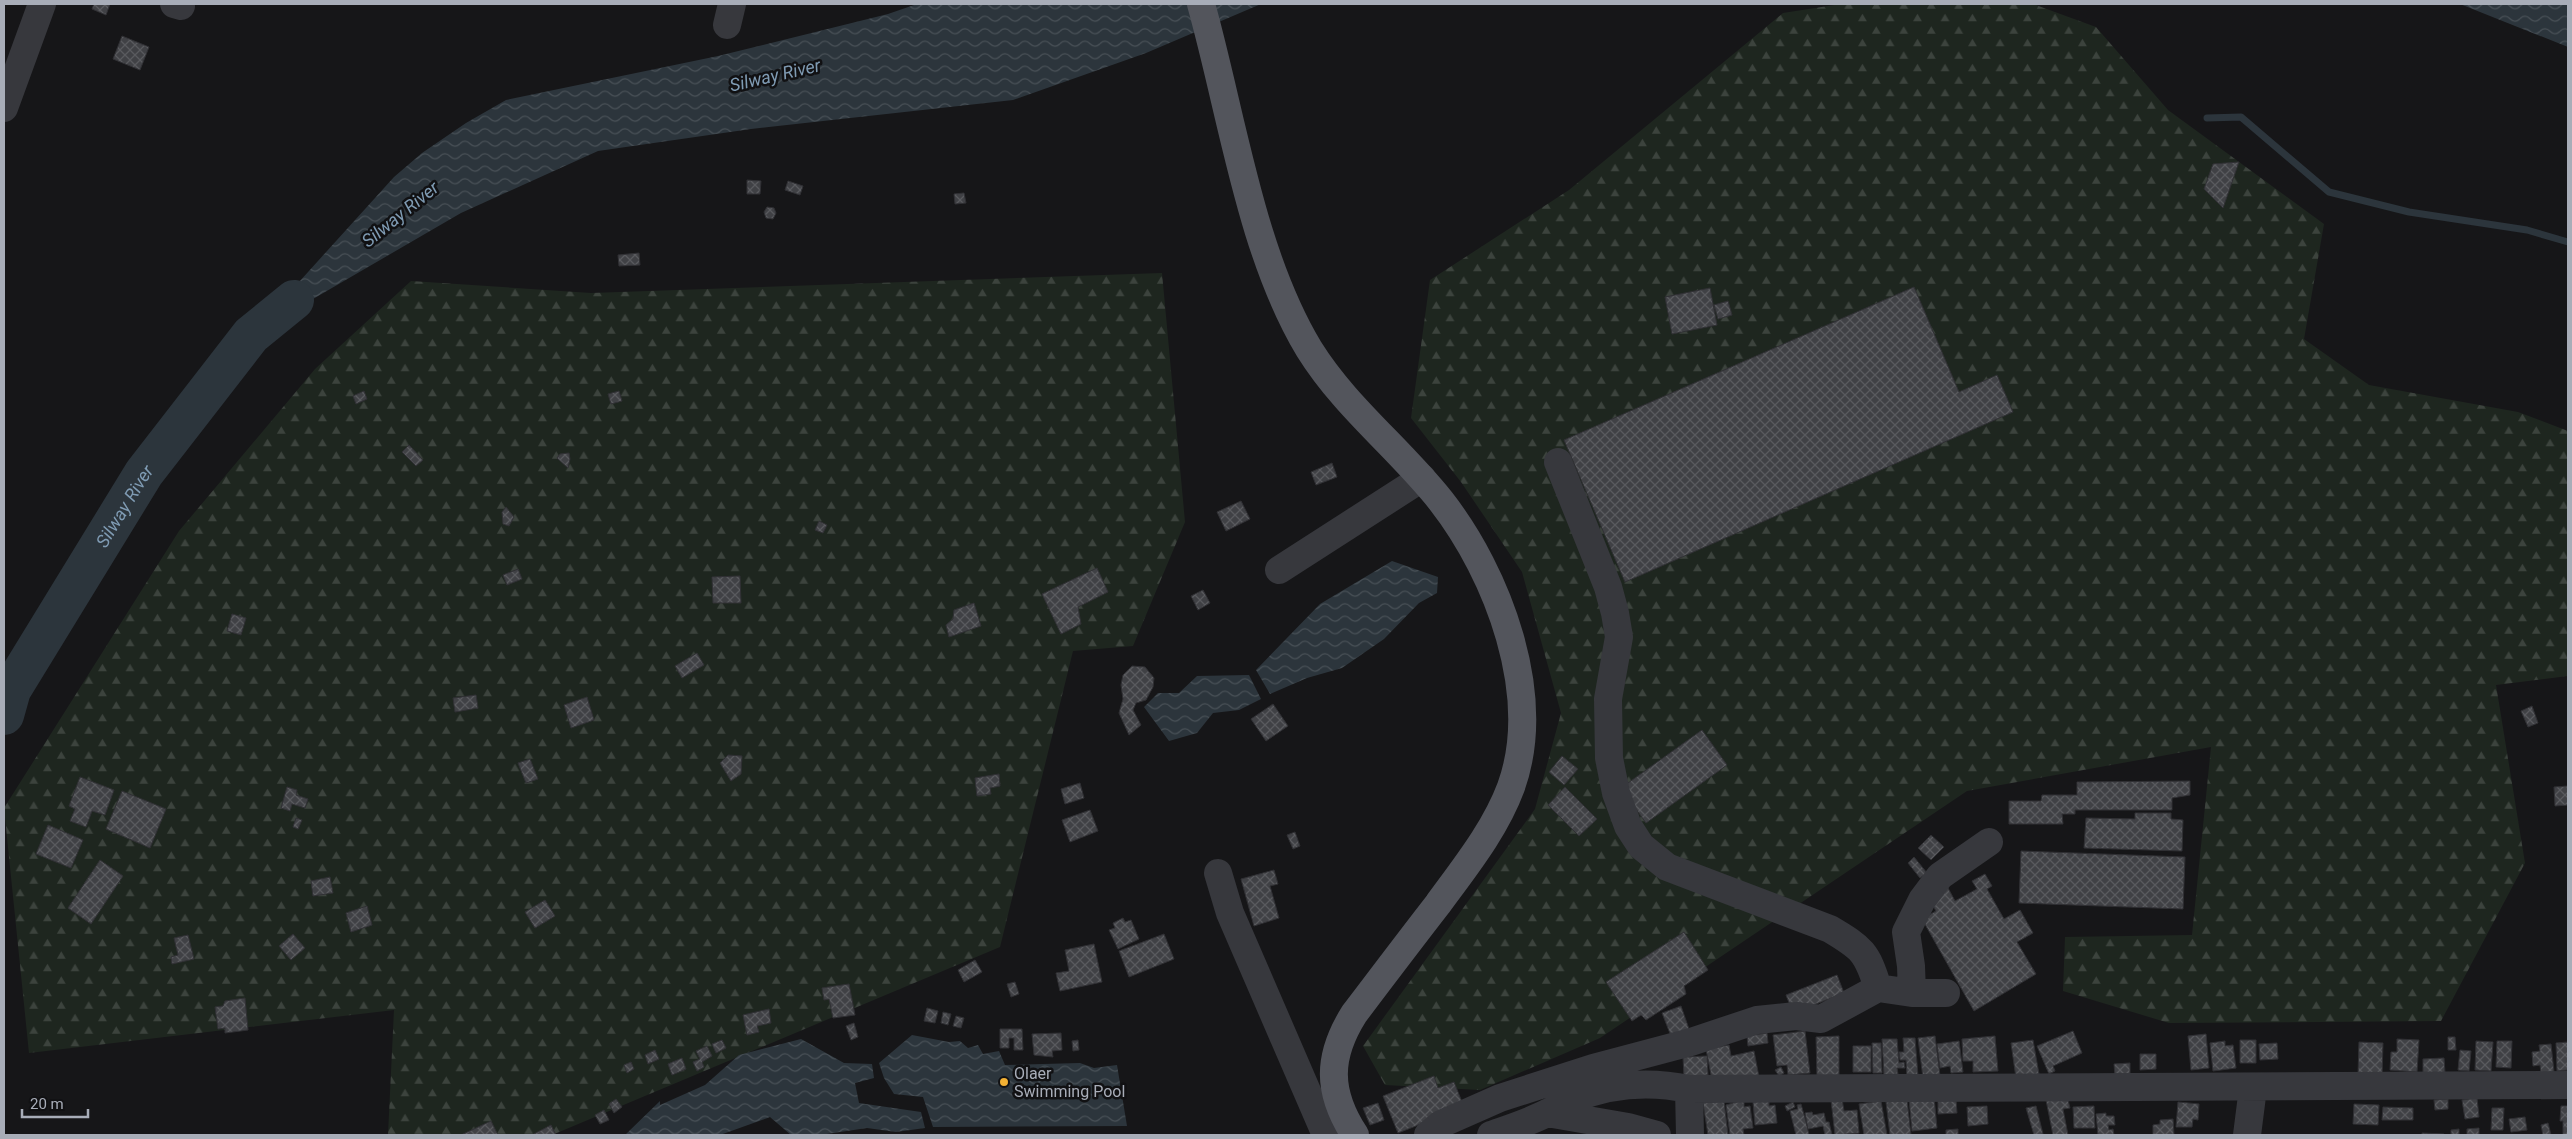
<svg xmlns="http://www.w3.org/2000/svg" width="2572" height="1139" viewBox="0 0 2572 1139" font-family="Roboto,sans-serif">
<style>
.forest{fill:url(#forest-firs)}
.water{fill:url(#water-waves)}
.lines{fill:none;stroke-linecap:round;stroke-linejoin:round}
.stream{stroke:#2c353c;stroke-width:7}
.river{stroke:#2c353c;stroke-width:40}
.building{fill:url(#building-cross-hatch);stroke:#303034}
.minor{stroke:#37383d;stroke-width:28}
.major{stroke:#53555c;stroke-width:28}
.poi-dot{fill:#f2b134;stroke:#111113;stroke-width:2}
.labels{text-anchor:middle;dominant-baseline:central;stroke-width:5;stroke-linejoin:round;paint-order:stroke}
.poi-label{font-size:16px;fill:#a8adb8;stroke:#111113;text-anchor:start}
.water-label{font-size:18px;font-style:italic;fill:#7f9bb3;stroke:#111113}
</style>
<defs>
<pattern id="forest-firs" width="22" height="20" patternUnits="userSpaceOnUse" patternTransform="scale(1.25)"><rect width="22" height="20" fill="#1e261f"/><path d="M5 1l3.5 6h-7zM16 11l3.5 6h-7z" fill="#3c433d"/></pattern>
<pattern id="water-waves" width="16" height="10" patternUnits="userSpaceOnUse" patternTransform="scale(1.25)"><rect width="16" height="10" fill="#2c353c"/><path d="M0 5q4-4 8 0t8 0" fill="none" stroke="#485056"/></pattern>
<pattern id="building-cross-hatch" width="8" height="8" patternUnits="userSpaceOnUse" patternTransform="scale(1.25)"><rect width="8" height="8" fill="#404145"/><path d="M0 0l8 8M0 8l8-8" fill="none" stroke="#595a5e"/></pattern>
</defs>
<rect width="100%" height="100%" fill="#161618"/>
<!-- forest -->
<path class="forest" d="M 1841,4 L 2033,4 L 2096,27 L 2168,110 L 2324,224 L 2304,339 L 2369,385 L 2518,412 L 2568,431 L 2568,676 L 2496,685 L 2525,863 L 2441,1021 L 2169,1023 L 2063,991 L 2065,937 L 2192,935 L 2211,747 L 1967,791 L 1600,1038 L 1480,1090 L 1385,1085 L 1363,1046 L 1535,809 L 1561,713 L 1522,572 L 1461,482 L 1411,418 L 1430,280 L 1569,190 L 1783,13 Z
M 1162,273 L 1185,522 L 1133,646 L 1073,651 L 1000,947 L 552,1135 L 388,1135 L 394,1010 L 29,1053 L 4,808 L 179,531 L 315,369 L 411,281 L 591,293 Z"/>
<!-- water -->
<path class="water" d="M 917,4 L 1261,4 L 1146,53 L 1013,100 L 751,129 L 598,151 L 461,213 L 251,335 L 394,177 L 422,153 L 466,123 L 506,100 L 718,56 L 888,14 Z
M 2460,4 L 2568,4 L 2568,47 Z
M 1392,561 L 1438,577 L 1437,593 L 1419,603 L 1384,639 L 1342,668 L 1307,678 L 1270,694 L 1256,670 L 1320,604 Z
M 1249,675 L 1261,699 L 1239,710 L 1213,713 L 1197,733 L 1169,741 L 1144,707 L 1158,693 L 1179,693 L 1197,676 Z
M 912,1035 L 949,1042 L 960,1041 L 968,1048 L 978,1045 L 983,1054 L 999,1051 L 1005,1065 L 1080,1063 L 1094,1068 L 1117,1065 L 1127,1126 L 933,1127 L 923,1097 L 894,1094 L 884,1078 L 879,1063 Z
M 801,1039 L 844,1063 L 872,1064 L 874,1078 L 855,1083 L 859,1103 L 921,1112 L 925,1128 L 896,1132 L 867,1128 L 820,1135 L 791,1135 L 770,1117 L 720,1135 L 625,1135 L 660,1101 L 660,1105 L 705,1085 L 739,1055 Z"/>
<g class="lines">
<!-- stream -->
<path class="stream" d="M 2207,118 L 2241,117 L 2329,192 L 2409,212 L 2527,230 L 2568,242"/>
<!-- river -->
<path class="river" id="s1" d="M 4,715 L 11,690 L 144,473 L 251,335 L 294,300"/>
</g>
<!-- building -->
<path class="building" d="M 94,4 L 110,4 L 106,15 L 92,9 Z
M 122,36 L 149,47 L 140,70 L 113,59 Z
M 2239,162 L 2223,208 L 2204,189 L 2213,164 Z
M 747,180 L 761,181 L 760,194 L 747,194 Z
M 788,181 L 803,186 L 800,195 L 785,190 Z
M 964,193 L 966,203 L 955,204 L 954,194 Z
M 767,207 L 774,208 L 776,213 L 773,219 L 766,218 L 764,212 Z
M 639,253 L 640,265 L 619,266 L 618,255 Z
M 1914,287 L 1959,392 L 1997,375 L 2013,412 L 1625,582 L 1564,440 Z
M 1710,288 L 1717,325 L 1672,334 L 1665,297 Z
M 1728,301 L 1732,315 L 1718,319 L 1714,305 Z
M 364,391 L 367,399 L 356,404 L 353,396 Z
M 619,391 L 622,401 L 611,404 L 608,394 Z
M 409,445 L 423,460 L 416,466 L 402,452 Z
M 569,453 L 570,459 L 568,468 L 557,458 L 560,454 Z
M 1332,463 L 1337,477 L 1316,485 L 1311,472 Z
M 1241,501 L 1250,519 L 1226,531 L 1217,512 Z
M 506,507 L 514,517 L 509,526 L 503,524 L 502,512 Z
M 819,521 L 827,525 L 823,533 L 815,530 Z
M 1097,568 L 1108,592 L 1078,607 L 1081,624 L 1061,634 L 1042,594 Z
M 518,569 L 522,579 L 507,585 L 503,575 Z
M 740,576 L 741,603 L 713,603 L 712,577 Z
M 1203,590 L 1210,603 L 1198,610 L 1191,596 Z
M 974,603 L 981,626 L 949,637 L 946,625 L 953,619 L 954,610 Z
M 232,614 L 246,618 L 241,635 L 227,631 Z
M 697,653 L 704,665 L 682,678 L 675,666 Z
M 1132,666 L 1145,667 L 1154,678 L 1153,687 L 1146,700 L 1136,703 L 1133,710 L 1141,725 L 1129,735 L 1119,713 L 1123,699 L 1121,685 L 1123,675 Z
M 476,695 L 478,708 L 455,712 L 453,698 Z
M 587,697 L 594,720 L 571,728 L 564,705 Z
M 1273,704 L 1288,726 L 1266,741 L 1251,719 Z
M 2532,706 L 2538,723 L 2528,727 L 2521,711 Z
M 1702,730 L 1727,765 L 1646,823 L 1621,788 Z
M 728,755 L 742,756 L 741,774 L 731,781 L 720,763 Z
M 1562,756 L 1578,769 L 1564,785 L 1549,772 Z
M 530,759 L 538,779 L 526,783 L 518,763 Z
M 999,774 L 1000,786 L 990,788 L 991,794 L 977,796 L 975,778 Z
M 80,777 L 114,790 L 105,815 L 92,811 L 86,827 L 70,821 L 75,809 L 69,806 Z
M 2190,781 L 2190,795 L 2172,798 L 2172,810 L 2075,810 L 2075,814 L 2062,814 L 2063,824 L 2009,824 L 2009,801 L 2041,801 L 2042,795 L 2077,795 L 2077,782 Z
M 1080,783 L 1084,798 L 1065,804 L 1061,789 Z
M 2568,786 L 2568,805 L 2555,806 L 2554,787 Z
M 287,787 L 297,790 L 296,795 L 308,799 L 305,808 L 292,804 L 290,811 L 281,808 Z
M 1565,787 L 1597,819 L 1579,836 L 1548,805 Z
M 122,791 L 166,809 L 150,848 L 106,829 Z
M 1090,810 L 1098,831 L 1070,842 L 1062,820 Z
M 2135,813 L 2171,813 L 2171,819 L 2183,820 L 2182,851 L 2084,848 L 2086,818 L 2135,819 Z
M 296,818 L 302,820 L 298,829 L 293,827 Z
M 48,825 L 83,840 L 71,868 L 36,854 Z
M 1295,832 L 1300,846 L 1293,849 L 1287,835 Z
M 1931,835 L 1944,847 L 1931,860 L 1918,848 Z
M 2021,851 L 2185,857 L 2183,909 L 2019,903 Z
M 1914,857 L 1927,873 L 1920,878 L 1908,863 Z
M 100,860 L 123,876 L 91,924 L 68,908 Z
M 1274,870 L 1278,884 L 1270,886 L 1279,918 L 1254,926 L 1241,879 Z
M 1985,874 L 1992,886 L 1987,889 L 2004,919 L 2020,910 L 2033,933 L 2017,942 L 2036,974 L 1974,1011 L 1922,919 L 1936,911 L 1929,899 L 1948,888 L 1955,901 L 1977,889 L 1972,881 Z
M 330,877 L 333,893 L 313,896 L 311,881 Z
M 545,900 L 555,916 L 535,928 L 525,912 Z
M 367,906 L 372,925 L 351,932 L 346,913 Z
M 1123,918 L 1125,922 L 1131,920 L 1139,939 L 1118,949 L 1109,930 L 1115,928 L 1113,923 Z
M 1684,932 L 1708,970 L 1684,986 L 1686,994 L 1646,1020 L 1641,1015 L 1632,1021 L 1606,982 Z
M 293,934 L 305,948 L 291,960 L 279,946 Z
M 1164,934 L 1174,959 L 1129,977 L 1119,951 Z
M 188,935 L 194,959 L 172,964 L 171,957 L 178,955 L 174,938 Z
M 1094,944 L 1102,982 L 1060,991 L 1056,973 L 1069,971 L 1065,950 Z
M 975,960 L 982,972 L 964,982 L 958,970 Z
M 1837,975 L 1844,993 L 1793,1013 L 1786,995 Z
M 1015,982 L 1019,994 L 1011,997 L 1007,984 Z
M 849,984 L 855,1015 L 833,1018 L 829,999 L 824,1000 L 822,988 Z
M 245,998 L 248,1030 L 225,1033 L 225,1028 L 218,1029 L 215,1007 L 223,1006 L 225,1001 Z
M 1681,1006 L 1689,1029 L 1671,1036 L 1662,1013 Z
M 927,1008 L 938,1011 L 935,1023 L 924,1021 Z
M 769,1009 L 771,1023 L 757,1026 L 759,1032 L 747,1035 L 743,1015 Z
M 943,1012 L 951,1014 L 948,1025 L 941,1023 Z
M 956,1016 L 964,1018 L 961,1028 L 953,1026 Z
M 854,1023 L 858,1037 L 851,1040 L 846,1026 Z
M 1000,1029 L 1022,1029 L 1023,1050 L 1014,1050 L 1014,1038 L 1009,1038 L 1009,1048 L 1000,1048 Z
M 1805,1031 L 1810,1073 L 1788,1075 L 1787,1065 L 1777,1066 L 1773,1035 Z
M 2073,1031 L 2082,1053 L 2053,1066 L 2055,1071 L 2049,1074 L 2037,1046 Z
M 1061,1033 L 1062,1050 L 1052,1051 L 1053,1057 L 1034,1055 L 1032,1034 Z
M 1767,1033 L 1768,1043 L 1748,1046 L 1747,1036 Z
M 2206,1034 L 2209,1068 L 2191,1070 L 2188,1036 Z
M 1839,1036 L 1839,1076 L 1817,1076 L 1816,1037 Z
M 1935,1036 L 1940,1076 L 1923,1078 L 1918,1038 Z
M 1995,1036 L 1998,1071 L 1973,1072 L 1973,1061 L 1963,1061 L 1962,1039 Z
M 2448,1037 L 2455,1037 L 2456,1050 L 2448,1050 Z
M 1903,1038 L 1915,1038 L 1918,1076 L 1907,1077 L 1906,1060 L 1900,1060 L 1899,1052 L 1904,1052 Z
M 1882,1039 L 1897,1039 L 1899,1063 L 1904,1062 L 1905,1068 L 1897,1068 L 1898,1074 L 1884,1075 Z
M 2397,1039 L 2419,1040 L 2417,1072 L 2390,1070 L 2391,1052 L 2397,1052 Z
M 722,1040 L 726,1048 L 716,1053 L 712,1044 Z
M 1078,1040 L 1079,1050 L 1073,1051 L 1072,1041 Z
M 2033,1040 L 2039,1074 L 2016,1078 L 2011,1043 Z
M 2240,1040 L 2256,1040 L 2256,1063 L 2240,1063 Z
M 1959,1041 L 1963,1072 L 1951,1073 L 1950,1066 L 1940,1068 L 1937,1044 Z
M 2225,1041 L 2225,1046 L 2233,1045 L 2236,1068 L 2213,1071 L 2210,1043 Z
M 2476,1041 L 2493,1042 L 2491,1071 L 2475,1070 Z
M 2497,1041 L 2512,1041 L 2511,1068 L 2496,1067 Z
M 2359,1042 L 2383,1043 L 2382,1076 L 2358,1075 Z
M 2568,1042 L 2568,1070 L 2557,1071 L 2556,1043 Z
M 1872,1043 L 1881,1043 L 1882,1073 L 1873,1073 Z
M 2277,1043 L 2278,1059 L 2260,1060 L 2259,1044 Z
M 2551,1044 L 2554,1072 L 2541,1073 L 2540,1065 L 2533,1066 L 2532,1052 L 2540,1051 L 2539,1045 Z
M 1729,1045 L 1731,1056 L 1754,1051 L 1759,1077 L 1712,1080 L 1706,1049 Z
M 707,1046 L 712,1056 L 702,1062 L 704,1067 L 697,1071 L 693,1062 L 700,1059 L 696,1051 Z
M 1853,1046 L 1871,1046 L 1871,1072 L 1853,1072 Z
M 655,1050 L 659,1059 L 648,1064 L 645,1055 Z
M 2460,1050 L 2471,1051 L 2469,1071 L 2458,1070 Z
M 2140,1054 L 2156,1054 L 2156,1069 L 2140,1070 Z
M 1707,1056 L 1708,1075 L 1684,1077 L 1683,1057 Z
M 682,1058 L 686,1069 L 672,1075 L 668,1064 Z
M 2444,1058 L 2445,1073 L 2423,1073 L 2423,1059 Z
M 631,1062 L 634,1069 L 627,1073 L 624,1065 Z
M 2130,1063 L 2130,1075 L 2115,1076 L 2114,1064 Z
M 1781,1067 L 1784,1073 L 1779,1076 L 1775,1070 Z
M 1434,1076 L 1438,1088 L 1454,1082 L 1464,1107 L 1398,1133 L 1383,1096 Z
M 2067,1096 L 2070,1108 L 2063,1109 L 2068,1135 L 2053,1135 L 2046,1100 Z
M 1934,1097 L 1937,1128 L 1912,1131 L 1909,1099 Z
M 2477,1098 L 2479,1117 L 2465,1119 L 2462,1100 Z
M 616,1099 L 622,1107 L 614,1113 L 609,1104 Z
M 1842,1099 L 1844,1111 L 1857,1110 L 1859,1133 L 1835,1135 L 1831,1100 Z
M 2448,1099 L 2448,1109 L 2435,1110 L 2434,1100 Z
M 1744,1100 L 1744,1107 L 1750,1106 L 1753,1128 L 1743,1129 L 1744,1135 L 1730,1135 L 1726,1105 Z
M 1907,1100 L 1911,1135 L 1890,1135 L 1886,1102 Z
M 1956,1100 L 1957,1113 L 1938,1114 L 1938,1101 Z
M 1724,1101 L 1728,1135 L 1708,1135 L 1703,1103 Z
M 1769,1101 L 1769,1106 L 1775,1105 L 1777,1123 L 1755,1125 L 1753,1102 Z
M 1881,1101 L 1887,1135 L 1864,1135 L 1859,1104 Z
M 1793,1102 L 1795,1107 L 1787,1111 L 1785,1106 Z
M 2178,1102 L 2199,1104 L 2198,1120 L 2193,1119 L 2192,1127 L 2176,1127 Z
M 1378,1103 L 1384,1120 L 1370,1125 L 1363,1108 Z
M 1801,1104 L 1806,1122 L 1809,1135 L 1796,1135 L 1790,1111 L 1798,1109 L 1797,1105 Z
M 2354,1104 L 2379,1105 L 2378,1125 L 2353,1124 Z
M 1987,1106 L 1988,1124 L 1968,1126 L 1967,1107 Z
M 2036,1106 L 2043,1134 L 2039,1135 L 2034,1135 L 2026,1108 Z
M 2094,1106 L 2095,1128 L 2074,1128 L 2073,1107 Z
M 2561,1106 L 2568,1106 L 2568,1135 L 2563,1135 L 2563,1121 L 2560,1121 Z
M 2383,1107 L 2413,1108 L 2413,1120 L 2382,1120 Z
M 2492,1108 L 2504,1108 L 2503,1130 L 2491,1130 Z
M 604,1110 L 609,1120 L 600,1124 L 595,1115 Z
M 1812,1112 L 1813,1115 L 1824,1113 L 1826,1122 L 1829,1122 L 1832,1135 L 1825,1135 L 1823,1126 L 1808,1129 L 1805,1113 Z
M 2106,1113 L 2106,1116 L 2114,1116 L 2115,1125 L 2108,1125 L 2109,1130 L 2113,1129 L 2114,1135 L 2098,1135 L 2096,1114 Z
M 2525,1117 L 2527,1130 L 2511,1132 L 2509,1119 Z
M 2173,1119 L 2174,1135 L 2153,1135 L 2153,1125 L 2160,1124 L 2160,1120 Z
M 491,1121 L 498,1135 L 461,1135 Z
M 2548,1123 L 2551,1135 L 2543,1135 L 2541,1125 Z
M 551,1125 L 556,1135 L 532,1135 Z
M 2479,1128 L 2479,1135 L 2467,1135 L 2467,1129 Z
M 1958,1129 L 1958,1135 L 1946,1135 L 1946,1130 Z
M 2459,1129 L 2459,1135 L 2451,1135 L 2451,1130 Z
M 2422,1133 L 2444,1134 L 2444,1135 L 2422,1135 Z"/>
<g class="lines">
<!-- minor -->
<path class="minor" d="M 174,4 L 181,6
M 727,25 L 732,4
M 4,108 L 42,4
M 1558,462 L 1608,587 L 1615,613 L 1619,637 L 1608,699 L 1609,758 L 1616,793 L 1628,826 L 1641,846 L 1667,867 L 1830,929 C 1862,948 1867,952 1878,988
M 1279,570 L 1422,478
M 1218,873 L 1230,913 L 1326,1135
M 1912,993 L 1911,966 L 1906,932 L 1922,900 L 1940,876 L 1989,842
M 1689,1089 L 1690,1135
M 1547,1113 L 1628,1127 L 1657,1135
M 1428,1135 L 1441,1124 L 1500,1098 L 1593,1068 L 1691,1042 L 1757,1020 L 1796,1016 L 1821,1019 L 1878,988 L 1912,993 L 1946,993
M 1491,1135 C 1510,1128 1530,1122 1549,1112 C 1558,1108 1566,1102 1576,1098 C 1613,1083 1650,1081 1689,1089 L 2568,1085
M 2247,1135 L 2253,1088"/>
<!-- major -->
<path class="major" d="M 1201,4 C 1232,114 1250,251 1309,349 C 1345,407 1399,448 1441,501 C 1498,574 1544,695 1511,787 C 1495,830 1465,867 1438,904 C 1410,940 1382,977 1354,1014 C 1327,1057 1327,1092 1355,1135"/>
</g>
<!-- markers -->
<circle class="poi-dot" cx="1004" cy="1082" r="5"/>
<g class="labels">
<!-- poi labels -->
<g class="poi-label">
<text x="1014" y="1073">Olaer<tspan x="1014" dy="18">Swimming Pool</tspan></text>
</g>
<!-- water labels -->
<g class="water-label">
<text transform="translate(775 75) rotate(-13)">Silway River</text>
<text transform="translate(400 214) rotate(-39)">Silway River</text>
<text stroke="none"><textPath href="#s1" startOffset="242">Silway River</textPath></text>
</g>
</g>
<!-- border -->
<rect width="2572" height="1139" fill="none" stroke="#a8adb8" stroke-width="10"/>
<!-- scale -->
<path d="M22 1109v8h66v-8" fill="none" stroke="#a8adb8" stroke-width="2.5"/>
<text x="30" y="1109" font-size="15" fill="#a8adb8" stroke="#111113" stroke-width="4" paint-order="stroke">20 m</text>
</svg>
